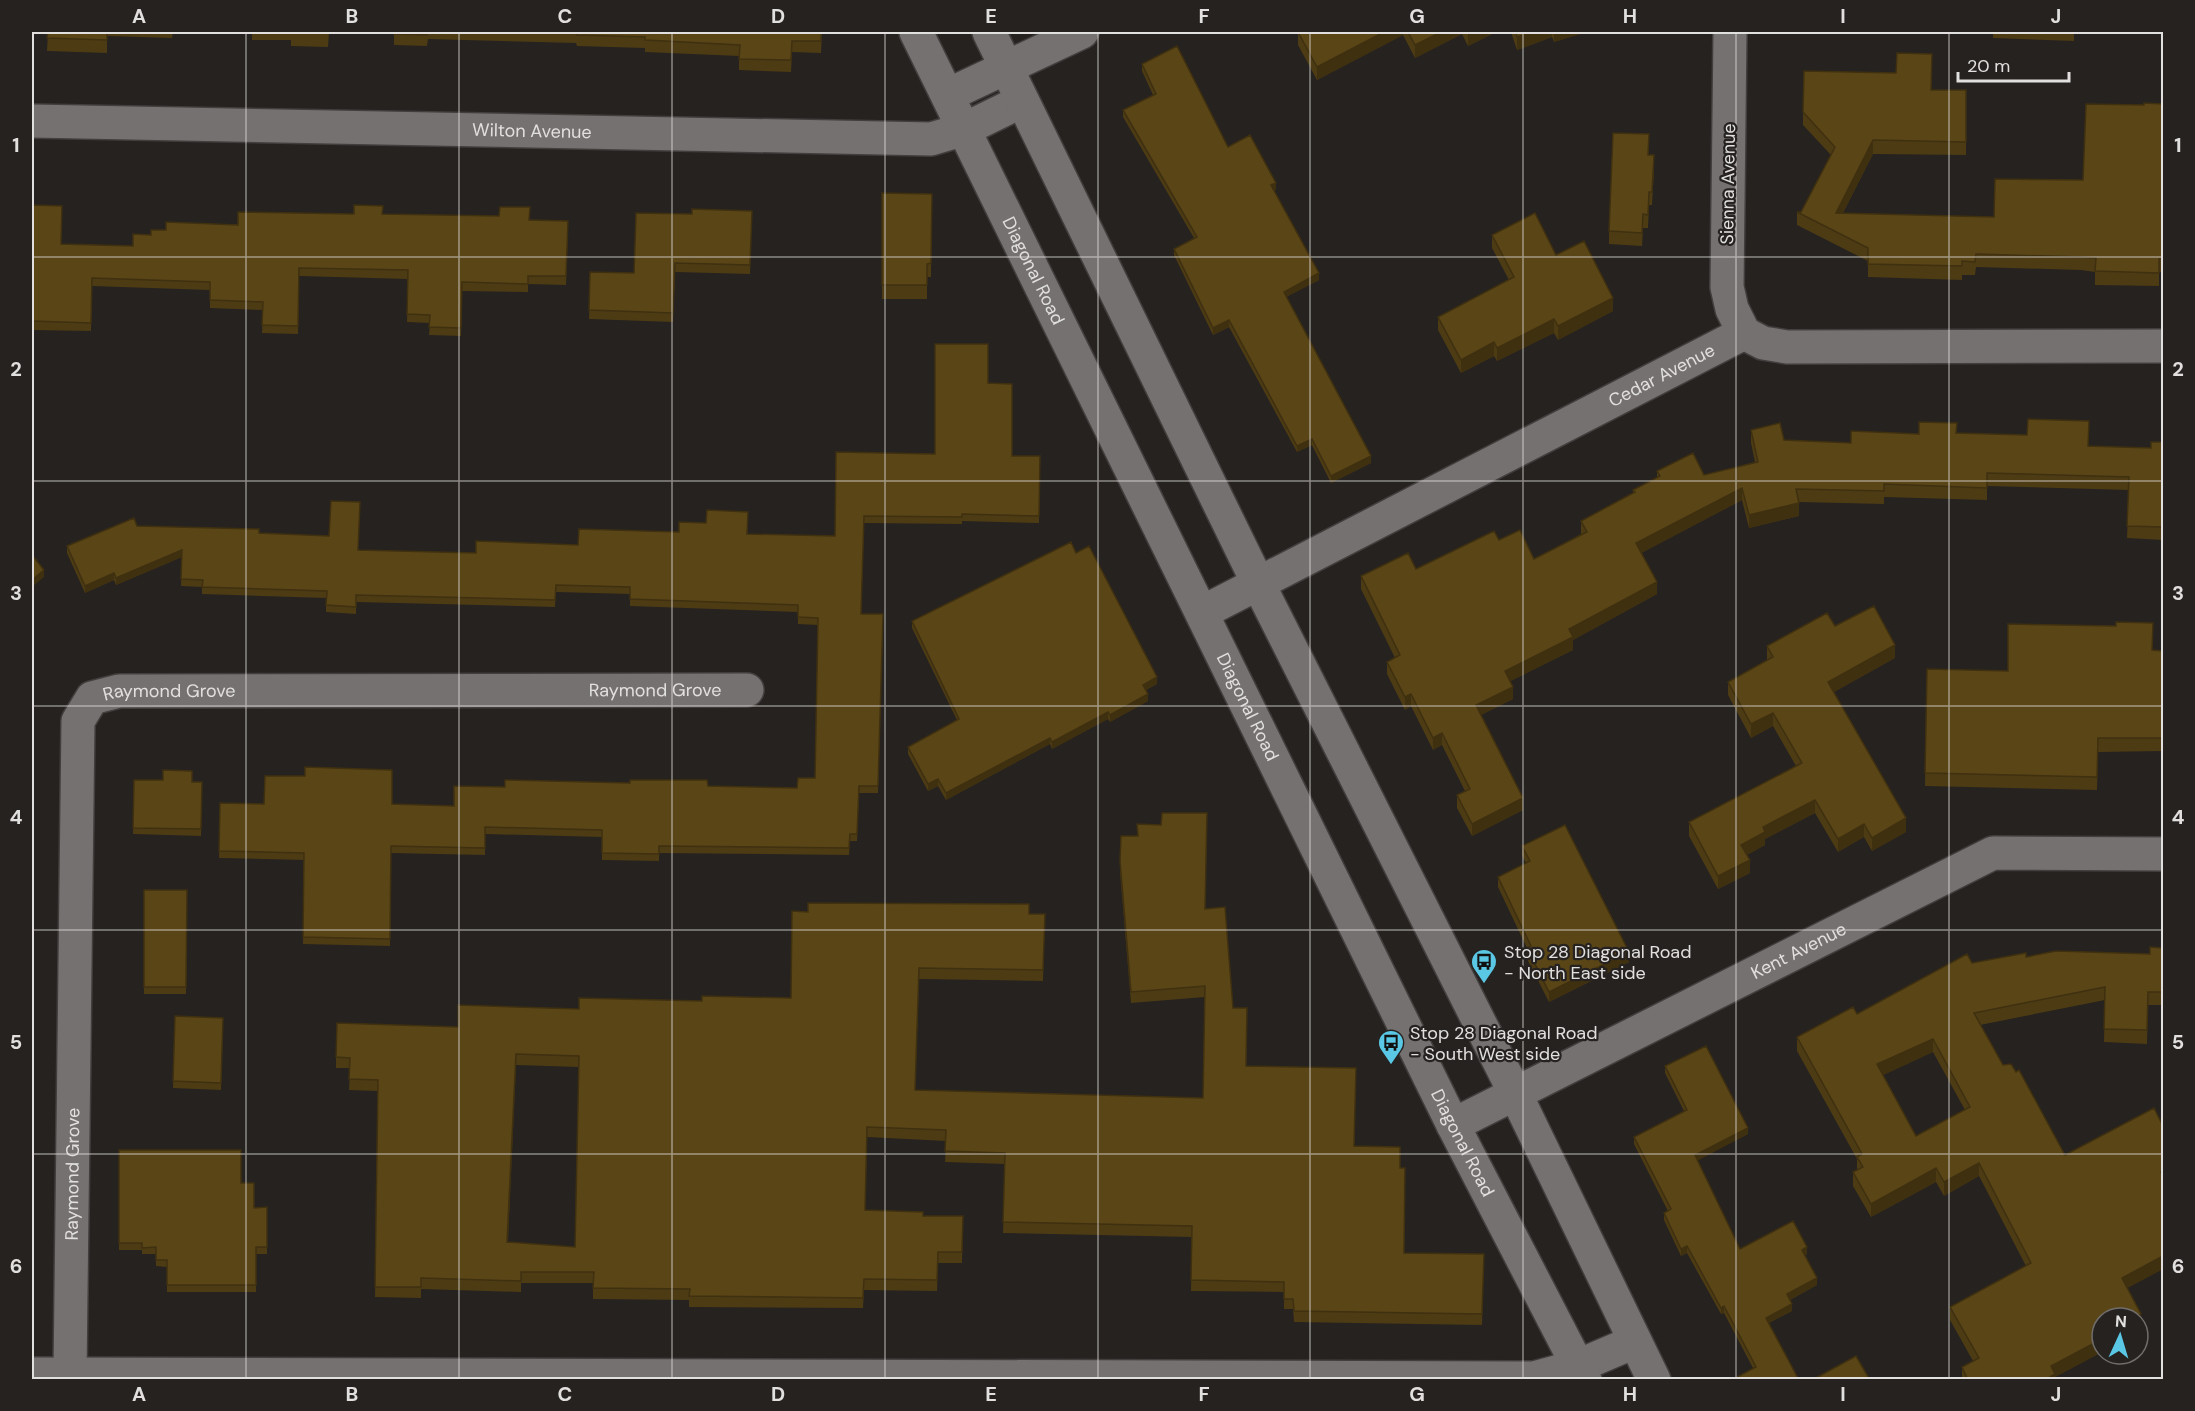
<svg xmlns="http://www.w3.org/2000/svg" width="2195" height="1411" viewBox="0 0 2195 1411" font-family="'DM Sans',sans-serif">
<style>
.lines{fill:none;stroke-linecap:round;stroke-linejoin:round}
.minor-casing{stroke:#413e3d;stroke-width:36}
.secondary-casing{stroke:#413e3d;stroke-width:36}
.minor{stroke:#757170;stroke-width:33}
.secondary{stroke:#757170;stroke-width:33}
.wall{fill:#4d3b14;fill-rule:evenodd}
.shaded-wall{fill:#3f3010}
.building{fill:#5a4517;stroke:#3f3010;stroke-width:1.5;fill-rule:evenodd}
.grid{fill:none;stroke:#e1e0df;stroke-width:1.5;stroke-opacity:0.55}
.labels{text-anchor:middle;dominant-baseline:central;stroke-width:4.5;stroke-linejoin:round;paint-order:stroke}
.street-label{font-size:18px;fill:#e1e0df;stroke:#252220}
.poi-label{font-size:18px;fill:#e1e0df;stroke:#252220;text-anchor:start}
.neatline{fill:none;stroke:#e1e0df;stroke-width:2}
.grid-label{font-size:20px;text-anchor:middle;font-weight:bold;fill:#e1e0df}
</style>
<rect width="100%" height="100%" fill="#252220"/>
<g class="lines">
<defs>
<g id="minor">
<path d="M 1730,32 L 1727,287 L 1732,309 L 1744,333"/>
<path d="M 948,95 L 1082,32"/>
<path id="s1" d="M 32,121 L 931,139 L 965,129 L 1022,101"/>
<path id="s2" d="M 1203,612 L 1744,333 L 1763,343 L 1787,347 L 2164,346"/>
<path id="s3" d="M 1453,1125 L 1993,853 L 2164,854"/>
<path d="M 32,1374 L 1534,1378 L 1578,1366 L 1634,1342"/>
<path id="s4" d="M 70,1374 L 78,721 L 92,698 L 119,691 L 747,690"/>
</g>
<g id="secondary">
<path id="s5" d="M 916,32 L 1453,1125 L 1585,1380"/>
<path d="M 989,32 L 1258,583 L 1515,1093 L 1654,1380"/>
</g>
</defs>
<!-- minor casing -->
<use href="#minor" class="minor-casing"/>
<!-- secondary casing -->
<use href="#secondary" class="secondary-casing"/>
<!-- minor -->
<use href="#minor" class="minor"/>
<!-- secondary -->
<use href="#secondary" class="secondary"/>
</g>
<!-- wall -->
<path class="wall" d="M 48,32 L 173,32 L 172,38 L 107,36 L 107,53 L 47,51 Z
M 252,32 L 329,32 L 328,47 L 291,46 L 291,40 L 252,40 Z
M 394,32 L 822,32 L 821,53 L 792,52 L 791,72 L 739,70 L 739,56 L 645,52 L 645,48 L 577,46 L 576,43 L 428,39 L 427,46 L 394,45 Z
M 1298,32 L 1496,32 L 1468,46 L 1462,34 L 1415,58 L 1403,35 L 1317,80 L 1298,45 Z
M 1511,32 L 1587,32 L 1554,42 L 1552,37 L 1517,50 Z
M 1993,32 L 2074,32 L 2074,41 L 1993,38 Z
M 1142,64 L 1228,147 L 1276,189 L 1274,191 L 1319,280 L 1286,297 L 1371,463 L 1331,483 L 1312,445 L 1297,452 L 1229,327 L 1213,335 L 1174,255 L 1174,249 L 1194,238 L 1123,117 L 1123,110 L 1153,95 L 1142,71 Z
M 1896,73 L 1931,90 L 1966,90 L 1966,155 L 1873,154 L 1843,213 L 1994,217 L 2083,180 L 2144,105 L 2163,104 L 2163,272 L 2159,272 L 2159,286 L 2095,285 L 2095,272 L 2081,270 L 1976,267 L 1975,275 L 1962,275 L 1962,280 L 1868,277 L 1868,261 L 1797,225 L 1797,212 L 1801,212 L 1831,155 L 1803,125 L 1803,112 Z
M 1648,155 L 1654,169 L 1652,205 L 1649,205 L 1648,228 L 1643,228 L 1642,246 L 1609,244 L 1609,231 Z
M 882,193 L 932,194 L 931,277 L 927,277 L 927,299 L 882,299 Z
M 32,205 L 61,244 L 133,246 L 151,235 L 166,230 L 354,214 L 383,214 L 568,221 L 566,285 L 528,284 L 528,292 L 462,291 L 461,336 L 429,335 L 430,323 L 407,322 L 408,279 L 299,276 L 298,334 L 262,333 L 263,310 L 210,308 L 210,290 L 92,286 L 91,331 L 32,330 Z
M 752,211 L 750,274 L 675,272 L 673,322 L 589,319 L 590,272 L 634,273 L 692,214 Z
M 1492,235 L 1556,255 L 1613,311 L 1558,340 L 1554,333 L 1497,361 L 1494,356 L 1461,373 L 1438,330 L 1438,317 L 1509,280 L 1492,248 Z
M 988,383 L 1012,456 L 1040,456 L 1039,523 L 962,521 L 962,524 L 864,523 L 861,614 L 883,614 L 878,793 L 859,793 L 857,841 L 850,841 L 849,855 L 659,853 L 659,861 L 602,860 L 602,837 L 485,834 L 485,855 L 391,853 L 390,946 L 303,944 L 304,860 L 219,858 L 220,803 L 454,806 L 505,787 L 708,786 L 797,788 L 815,778 L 818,625 L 798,624 L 798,612 L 630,606 L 630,594 L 556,592 L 555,607 L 356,602 L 356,614 L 326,612 L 326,598 L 202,594 L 202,587 L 181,586 L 182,557 L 116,585 L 114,580 L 85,593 L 67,553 L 67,546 L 137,526 L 259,533 L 358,550 L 476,553 L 578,545 L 747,534 L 835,536 L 935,454 Z
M 1751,430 L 1784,440 L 1851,443 L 1919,434 L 1957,433 L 2089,446 L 2151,448 L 2163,442 L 2163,540 L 2127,538 L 2129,490 L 1987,486 L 1987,500 L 1884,497 L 1884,504 L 1799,502 L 1799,516 L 1749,528 L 1742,500 L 1641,553 L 1657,594 L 1573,640 L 1573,650 L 1510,681 L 1513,699 L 1481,715 L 1523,810 L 1472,836 L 1457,808 L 1457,795 L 1465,791 L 1442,745 L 1433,750 L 1411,706 L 1405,710 L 1387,674 L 1387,662 L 1395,658 L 1361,589 L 1361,576 L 1416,569 L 1499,540 L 1534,559 L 1581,534 L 1581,521 L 1633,493 L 1633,490 L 1657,478 L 1657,471 L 1704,475 L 1755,462 L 1751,443 Z
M 1076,553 L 1157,684 L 1146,690 L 1148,701 L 1110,722 L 1108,719 L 1052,749 L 1050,744 L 946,800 L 938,786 L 928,791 L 908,754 L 908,747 L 957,720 L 912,628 L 912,621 Z
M 1835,626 L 1895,658 L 1834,692 L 1906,832 L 1872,851 L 1864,837 L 1838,852 L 1815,813 L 1765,839 L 1765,845 L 1747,855 L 1750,873 L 1718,889 L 1689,836 L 1689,822 L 1796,766 L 1773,726 L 1751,738 L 1728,695 L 1728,682 L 1767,660 L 1767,646 Z
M 2152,650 L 2163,651 L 2163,751 L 2098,752 L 2097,790 L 1925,786 L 1927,669 L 2008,671 Z
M 134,780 L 202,782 L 201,836 L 133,834 Z
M 1522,846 L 1629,962 L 1549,1002 L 1527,959 L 1527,948 L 1498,887 L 1498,877 L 1526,863 L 1522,856 Z
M 1120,861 L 1205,909 L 1233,1008 L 1246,1066 L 1354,1146 L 1400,1168 L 1404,1253 L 1484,1254 L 1482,1325 L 1294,1322 L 1293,1309 L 1284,1309 L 1284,1292 L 1191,1291 L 1192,1237 L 1003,1233 L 1005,1164 L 945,1162 L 946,1141 L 867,1137 L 865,1210 L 923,1216 L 963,1216 L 962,1263 L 938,1263 L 937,1291 L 864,1290 L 863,1308 L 689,1307 L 689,1300 L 593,1299 L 593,1283 L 521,1283 L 521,1292 L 421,1289 L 421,1298 L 375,1297 L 378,1091 L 349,1090 L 350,1068 L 336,1068 L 336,1057 L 458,1027 L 579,1009 L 702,1001 L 791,998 L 1029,914 L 1045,914 L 1043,981 L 919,979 L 915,1090 L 1203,1098 L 1205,997 L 1131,1003 L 1120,872 ZM 516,1065 L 579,1067 L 575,1247 L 508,1242 Z
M 144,890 L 187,890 L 186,994 L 144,994 Z
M 2150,947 L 2163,948 L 2163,1005 L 2148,1005 L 2147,1044 L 2104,1042 L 2105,1000 L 1980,1025 L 2003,1065 L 2011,1064 L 2016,1072 L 2019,1070 L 2065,1155 L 2154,1108 L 2163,1126 L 2163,1269 L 2127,1288 L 2141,1314 L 2141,1327 L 2138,1328 L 2138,1318 L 2102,1318 L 2102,1352 L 2055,1377 L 2055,1380 L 1962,1380 L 1962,1367 L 1973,1361 L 1950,1320 L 1950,1307 L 2026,1266 L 1979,1176 L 1944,1196 L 1936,1182 L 1871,1217 L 1853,1186 L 1853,1172 L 1857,1170 L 1857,1159 L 1797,1051 L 1797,1037 L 1853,1007 L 1857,1014 L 1967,954 L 1972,963 L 2026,953 L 2026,957 L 2056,951 L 2150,954 ZM 1933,1052 L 1965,1110 L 1916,1136 L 1883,1075 Z
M 175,1016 L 223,1018 L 221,1090 L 173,1088 Z
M 1665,1066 L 1748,1134 L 1697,1160 L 1740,1249 L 1807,1254 L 1804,1255 L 1817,1285 L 1790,1300 L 1792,1311 L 1769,1323 L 1799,1380 L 1737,1380 L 1737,1377 L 1753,1368 L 1724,1313 L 1721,1314 L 1687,1253 L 1681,1256 L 1664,1220 L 1664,1213 L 1668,1211 L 1634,1144 L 1634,1137 L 1684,1111 L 1665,1073 Z
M 119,1150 L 241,1183 L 254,1208 L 267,1207 L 267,1254 L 256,1254 L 256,1292 L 167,1292 L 167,1267 L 156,1266 L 156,1254 L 142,1254 L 142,1250 L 119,1250 Z"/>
<!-- shaded-wall -->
<path class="shaded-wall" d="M 1384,32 L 1403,32 L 1403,35 L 1317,80 L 1317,67 Z
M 1441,32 L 1462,32 L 1462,34 L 1415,58 L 1415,45 Z
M 1468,32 L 1496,32 L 1468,46 Z
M 1532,32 L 1552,32 L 1552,37 L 1517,50 L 1517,37 Z
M 1554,32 L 1587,32 L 1554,42 Z
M 1873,140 L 1873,154 L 1836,226 L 1836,213 Z
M 1276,183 L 1276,189 L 1271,192 L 1271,185 Z
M 1319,273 L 1319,280 L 1284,298 L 1284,292 Z
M 1613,298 L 1613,311 L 1558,340 L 1558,326 Z
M 1554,319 L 1554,333 L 1497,361 L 1497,348 Z
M 1229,320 L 1229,327 L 1213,335 L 1213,328 Z
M 1494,342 L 1494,356 L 1461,373 L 1461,360 Z
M 1312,439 L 1312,445 L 1297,452 L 1297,446 Z
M 1371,456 L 1371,463 L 1331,483 L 1331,476 Z
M 1742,488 L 1742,500 L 1636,556 L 1636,543 Z
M 1799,503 L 1799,516 L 1749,528 L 1749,515 Z
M 182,550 L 182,557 L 116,585 L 116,578 Z
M 44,570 L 44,577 L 32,587 L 32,580 Z
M 114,573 L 114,580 L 85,593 L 85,586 Z
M 1657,582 L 1657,594 L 1573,640 L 1573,650 L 1505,684 L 1505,671 L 1569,629 Z
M 1895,645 L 1895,658 L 1828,695 L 1828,682 Z
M 1157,677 L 1157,684 L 1143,691 L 1143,685 Z
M 1513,687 L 1513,699 L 1476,717 L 1476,705 Z
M 1148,694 L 1148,701 L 1110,722 L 1110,715 Z
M 1411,694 L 1411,706 L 1405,710 L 1405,697 Z
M 1108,712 L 1108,719 L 1052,749 L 1052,742 Z
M 1773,713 L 1773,726 L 1751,738 L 1751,724 Z
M 1442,733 L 1442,745 L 1433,750 L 1433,738 Z
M 1050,738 L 1050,744 L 946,800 L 946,793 Z
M 938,779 L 938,786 L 928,791 L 928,784 Z
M 1523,798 L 1523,810 L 1472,836 L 1472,824 Z
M 1815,800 L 1815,813 L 1765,839 L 1765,845 L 1741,858 L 1741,845 L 1763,827 Z
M 1906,818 L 1906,832 L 1872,851 L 1872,838 Z
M 1864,824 L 1864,837 L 1838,852 L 1838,839 Z
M 1750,860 L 1750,873 L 1718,889 L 1718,876 Z
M 1629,952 L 1629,962 L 1549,1002 L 1549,992 Z
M 1933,1039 L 1933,1052 L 1877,1078 L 1877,1064 Z
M 1748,1128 L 1748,1134 L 1695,1162 L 1695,1155 Z
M 1979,1163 L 1979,1176 L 1944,1196 L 1944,1182 Z
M 1936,1168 L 1936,1182 L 1871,1217 L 1871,1204 Z
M 1687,1246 L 1687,1253 L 1681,1256 L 1681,1249 Z
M 1807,1247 L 1807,1254 L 1802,1257 L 1802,1250 Z
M 2163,1256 L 2163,1269 L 2122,1291 L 2122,1278 Z
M 1817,1278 L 1817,1285 L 1787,1301 L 1787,1294 Z
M 1792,1304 L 1792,1311 L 1766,1324 L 1766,1318 Z
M 1724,1306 L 1724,1313 L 1721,1314 L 1721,1308 Z
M 2141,1314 L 2141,1327 L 2138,1328 L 2138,1318 L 2133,1317 Z
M 2102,1339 L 2102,1352 L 2055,1377 L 2055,1380 L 2045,1380 L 2051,1366 Z"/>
<!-- building -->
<path class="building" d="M 48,32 L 107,32 L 107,40 L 47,38 Z
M 291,32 L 328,32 L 328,33 L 291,33 Z
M 394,32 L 428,32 L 427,35 L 394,34 Z
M 565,32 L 821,32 L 821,41 L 792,41 L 791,60 L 739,59 L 740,45 L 645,40 L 645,37 L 577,35 L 576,32 Z
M 1298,32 L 1384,32 L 1317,67 Z
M 1408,32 L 1441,32 L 1415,45 Z
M 1516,32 L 1532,32 L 1517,37 Z
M 1177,46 L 1228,147 L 1250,135 L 1276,183 L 1271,185 L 1319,273 L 1284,292 L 1371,456 L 1331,476 L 1312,439 L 1297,446 L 1229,320 L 1213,328 L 1174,249 L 1197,237 L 1123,110 L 1156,94 L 1142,64 Z
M 1897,53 L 1932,54 L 1931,90 L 1966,90 L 1966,142 L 1873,140 L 1836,213 L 1994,217 L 1995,179 L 2083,180 L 2086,104 L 2144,105 L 2144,103 L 2163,104 L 2163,259 L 2159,259 L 2159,273 L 2095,271 L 2096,258 L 2081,257 L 1976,254 L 1975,262 L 1962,261 L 1962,266 L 1868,264 L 1868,248 L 1797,212 L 1801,212 L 1835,147 L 1803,112 L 1804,71 L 1896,73 Z
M 1613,133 L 1649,134 L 1648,155 L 1654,155 L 1652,192 L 1649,192 L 1648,215 L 1643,214 L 1642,233 L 1609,231 Z
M 882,193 L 932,194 L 931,263 L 927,264 L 927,285 L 882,285 Z
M 32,205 L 62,206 L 61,244 L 133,246 L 133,234 L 151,235 L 151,230 L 166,230 L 166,222 L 238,225 L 238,212 L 354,214 L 354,205 L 383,206 L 382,214 L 499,216 L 500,207 L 530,207 L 529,220 L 568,221 L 566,276 L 528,276 L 528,284 L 462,282 L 461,328 L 429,327 L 430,315 L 407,314 L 408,270 L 299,268 L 298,326 L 262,325 L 263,302 L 210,300 L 210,282 L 92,278 L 91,323 L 32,321 Z
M 692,209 L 752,211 L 750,265 L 675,263 L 673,313 L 589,310 L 590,272 L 634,273 L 636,213 L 692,214 Z
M 1535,213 L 1556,255 L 1584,241 L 1613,298 L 1558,326 L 1554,319 L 1497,348 L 1494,342 L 1461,360 L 1438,317 L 1514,277 L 1492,235 Z
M 935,344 L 988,344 L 988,383 L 1012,384 L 1012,456 L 1040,456 L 1039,516 L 962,514 L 962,517 L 864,516 L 861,614 L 883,614 L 878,786 L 859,786 L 857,834 L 850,834 L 849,848 L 659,846 L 659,854 L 602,853 L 602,830 L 485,827 L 485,848 L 391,846 L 390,939 L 303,937 L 304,853 L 219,851 L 220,803 L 264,804 L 265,776 L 305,776 L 305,767 L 392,770 L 392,804 L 454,806 L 454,786 L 505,787 L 505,780 L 630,783 L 630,780 L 707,780 L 708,786 L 797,788 L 798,778 L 815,778 L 818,618 L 798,617 L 798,605 L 630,599 L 630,587 L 556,585 L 555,600 L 356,595 L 356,607 L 326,605 L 327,591 L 202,587 L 203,580 L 181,579 L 182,550 L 116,578 L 114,573 L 85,586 L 67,546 L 134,518 L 137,526 L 259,529 L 259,533 L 329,536 L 331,501 L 360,502 L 358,550 L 476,553 L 476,541 L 578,545 L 579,529 L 679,532 L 679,522 L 706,523 L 707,510 L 748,512 L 747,534 L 835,536 L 836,452 L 935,454 Z
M 2028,419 L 2089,421 L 2088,446 L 2151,448 L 2151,442 L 2163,442 L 2163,527 L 2127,526 L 2129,477 L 1987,473 L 1987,488 L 1884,484 L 1884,491 L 1796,489 L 1799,503 L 1749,515 L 1742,488 L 1636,543 L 1657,582 L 1569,629 L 1573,637 L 1505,671 L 1513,687 L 1476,705 L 1523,798 L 1472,824 L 1457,795 L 1470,789 L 1442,733 L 1433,738 L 1411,694 L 1405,697 L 1387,662 L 1400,655 L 1361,576 L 1408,553 L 1416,569 L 1494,531 L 1499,540 L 1520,530 L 1534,559 L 1587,532 L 1581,521 L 1635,492 L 1633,490 L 1660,476 L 1657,471 L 1693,453 L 1704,475 L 1758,462 L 1751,430 L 1780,423 L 1784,440 L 1851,443 L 1851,431 L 1919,434 L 1919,422 L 1957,423 L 1956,433 L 2027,435 Z
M 1071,542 L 1076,553 L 1089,546 L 1157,677 L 1143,685 L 1148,694 L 1110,715 L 1108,712 L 1052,742 L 1050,738 L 946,793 L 938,779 L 928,784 L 908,747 L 959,719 L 912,621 Z
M 32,555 L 44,570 L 32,580 Z
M 1874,606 L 1895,645 L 1828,682 L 1906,818 L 1872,838 L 1864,824 L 1838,839 L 1815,800 L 1763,827 L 1765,832 L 1741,845 L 1750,860 L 1718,876 L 1689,822 L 1802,763 L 1773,713 L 1751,724 L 1728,682 L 1773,657 L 1767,646 L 1827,613 L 1835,626 Z
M 2116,622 L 2153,623 L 2152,650 L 2163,651 L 2163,738 L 2098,738 L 2097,777 L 1925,773 L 1927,669 L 2008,671 L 2008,624 L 2116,626 Z
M 163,770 L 192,771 L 192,782 L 202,782 L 201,829 L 133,828 L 134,780 L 163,780 Z
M 1162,813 L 1207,813 L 1205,909 L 1225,907 L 1233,1008 L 1247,1008 L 1246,1066 L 1356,1068 L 1354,1146 L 1400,1147 L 1400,1168 L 1405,1168 L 1404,1253 L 1484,1254 L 1482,1314 L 1294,1311 L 1293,1299 L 1284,1299 L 1284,1282 L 1191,1280 L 1192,1226 L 1003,1222 L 1005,1153 L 945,1151 L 946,1130 L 867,1127 L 865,1210 L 923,1212 L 923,1216 L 963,1216 L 962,1252 L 938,1252 L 937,1280 L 864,1279 L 863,1298 L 689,1296 L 690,1289 L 593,1288 L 594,1272 L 521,1272 L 521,1281 L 421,1278 L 421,1287 L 375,1287 L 378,1080 L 349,1079 L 350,1058 L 336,1057 L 337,1023 L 458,1027 L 458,1005 L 579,1009 L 579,998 L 702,1001 L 702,996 L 791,998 L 792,911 L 808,912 L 808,903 L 1029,904 L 1029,914 L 1045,914 L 1043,970 L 919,968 L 915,1090 L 1203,1098 L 1205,986 L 1131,992 L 1120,861 L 1121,836 L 1138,836 L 1137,824 L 1161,825 ZM 516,1054 L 579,1056 L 575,1247 L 507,1242 Z
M 1565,825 L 1629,952 L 1549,992 L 1527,948 L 1531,946 L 1498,877 L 1530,861 L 1522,846 Z
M 144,890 L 187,890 L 186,987 L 144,987 Z
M 2150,947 L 2163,948 L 2163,992 L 2148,992 L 2147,1030 L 2104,1029 L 2105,987 L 1974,1013 L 2003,1065 L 2011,1064 L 2016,1072 L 2019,1070 L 2065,1155 L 2154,1108 L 2163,1126 L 2163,1171 L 2161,1172 L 2163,1178 L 2163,1256 L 2122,1278 L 2141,1314 L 2133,1318 L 2102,1318 L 2102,1339 L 2051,1366 L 2055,1374 L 2045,1380 L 1968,1380 L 1962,1367 L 1979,1358 L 1950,1307 L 2031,1263 L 1979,1163 L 1944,1182 L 1936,1168 L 1871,1204 L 1853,1172 L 1863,1167 L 1857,1157 L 1862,1154 L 1797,1037 L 1853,1007 L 1857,1014 L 1967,954 L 1972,963 L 2026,953 L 2026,957 L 2056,951 L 2150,954 ZM 1933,1039 L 1970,1107 L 1916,1136 L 1877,1064 Z
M 175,1016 L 223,1018 L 221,1083 L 173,1081 Z
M 1706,1046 L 1748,1128 L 1695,1155 L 1740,1249 L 1793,1221 L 1807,1247 L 1802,1250 L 1817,1278 L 1787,1294 L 1792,1304 L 1766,1318 L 1799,1380 L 1738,1380 L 1737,1377 L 1756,1367 L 1724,1306 L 1721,1308 L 1687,1246 L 1681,1249 L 1664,1213 L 1671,1209 L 1634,1137 L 1687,1110 L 1665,1066 Z
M 119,1150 L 241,1150 L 241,1183 L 254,1183 L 254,1208 L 267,1207 L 267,1247 L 256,1247 L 256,1285 L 167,1285 L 167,1260 L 156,1260 L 156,1247 L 142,1248 L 142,1243 L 119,1243 Z
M 1856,1356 L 1870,1380 L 1812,1380 Z"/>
<!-- grid -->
<path class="grid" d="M 246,32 L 246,1380M 459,32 L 459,1380M 672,32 L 672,1380M 885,32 L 885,1380M 1098,32 L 1098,1380M 1310,32 L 1310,1380M 1523,32 L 1523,1380M 1736,32 L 1736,1380M 1949,32 L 1949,1380M 32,257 L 2164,257M 32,481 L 2164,481M 32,706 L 2164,706M 32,930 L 2164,930M 32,1154 L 2164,1154"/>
<!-- icons -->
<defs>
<symbol id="bus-pin" viewBox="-11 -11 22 30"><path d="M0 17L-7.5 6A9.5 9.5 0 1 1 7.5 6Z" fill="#5ac8e5" stroke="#252220"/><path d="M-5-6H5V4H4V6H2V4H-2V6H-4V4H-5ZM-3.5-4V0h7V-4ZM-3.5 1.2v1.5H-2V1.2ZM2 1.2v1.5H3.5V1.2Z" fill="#111"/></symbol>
</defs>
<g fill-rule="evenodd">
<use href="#bus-pin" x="1469" y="947" width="30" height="40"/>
<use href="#bus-pin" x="1376" y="1028" width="30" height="40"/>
</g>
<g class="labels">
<!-- street labels -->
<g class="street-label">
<text stroke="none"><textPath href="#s1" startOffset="500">Wilton Avenue</textPath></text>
<text transform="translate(1728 184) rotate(-89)">Sienna Avenue</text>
<text stroke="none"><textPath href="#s5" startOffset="266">Diagonal Road</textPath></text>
<text stroke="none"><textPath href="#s2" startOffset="516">Cedar Avenue</textPath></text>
<text stroke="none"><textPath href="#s4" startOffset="1244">Raymond Grove</textPath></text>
<text stroke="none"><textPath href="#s4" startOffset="758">Raymond Grove</textPath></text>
<text stroke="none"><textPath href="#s5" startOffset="752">Diagonal Road</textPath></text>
<text stroke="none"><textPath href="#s3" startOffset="387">Kent Avenue</textPath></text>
<text stroke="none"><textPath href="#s5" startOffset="1238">Diagonal Road</textPath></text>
<text stroke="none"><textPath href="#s4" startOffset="200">Raymond Grove</textPath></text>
</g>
<!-- poi labels -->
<g class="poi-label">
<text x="1504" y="952">Stop 28 Diagonal Road<tspan x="1504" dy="21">- North East side</tspan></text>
<text x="1410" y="1033">Stop 28 Diagonal Road<tspan x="1410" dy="21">- South West side</tspan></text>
</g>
</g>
<!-- border -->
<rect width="2195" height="1411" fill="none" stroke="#252220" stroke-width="66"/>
<!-- north arrow -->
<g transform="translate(2120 1336) rotate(4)"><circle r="28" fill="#252220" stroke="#706e6c" stroke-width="1.5"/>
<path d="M0-4.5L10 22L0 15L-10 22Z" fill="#5ac8e5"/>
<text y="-9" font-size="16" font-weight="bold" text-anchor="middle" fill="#e1e0df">N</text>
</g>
<!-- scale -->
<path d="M1958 72v9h111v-9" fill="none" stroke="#e1e0df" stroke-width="3"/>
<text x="1967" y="72" font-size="18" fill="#e1e0df" stroke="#252220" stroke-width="4.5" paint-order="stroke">20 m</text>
<rect x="33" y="33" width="2129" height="1345" class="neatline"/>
<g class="grid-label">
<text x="139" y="23">A</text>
<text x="352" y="23">B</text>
<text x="565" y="23">C</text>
<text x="778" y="23">D</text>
<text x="991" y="23">E</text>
<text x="1204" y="23">F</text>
<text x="1417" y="23">G</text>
<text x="1630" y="23">H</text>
<text x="1843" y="23">I</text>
<text x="2056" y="23">J</text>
<text x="16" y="152">1</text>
<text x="2178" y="152">1</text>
<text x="16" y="376">2</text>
<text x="2178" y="376">2</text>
<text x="16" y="600">3</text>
<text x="2178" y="600">3</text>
<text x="16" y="824">4</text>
<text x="2178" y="824">4</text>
<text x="16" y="1049">5</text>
<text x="2178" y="1049">5</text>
<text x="16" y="1273">6</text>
<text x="2178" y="1273">6</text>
<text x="139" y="1401">A</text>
<text x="352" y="1401">B</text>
<text x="565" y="1401">C</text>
<text x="778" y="1401">D</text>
<text x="991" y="1401">E</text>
<text x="1204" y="1401">F</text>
<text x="1417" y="1401">G</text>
<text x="1630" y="1401">H</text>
<text x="1843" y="1401">I</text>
<text x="2056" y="1401">J</text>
</g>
</svg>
